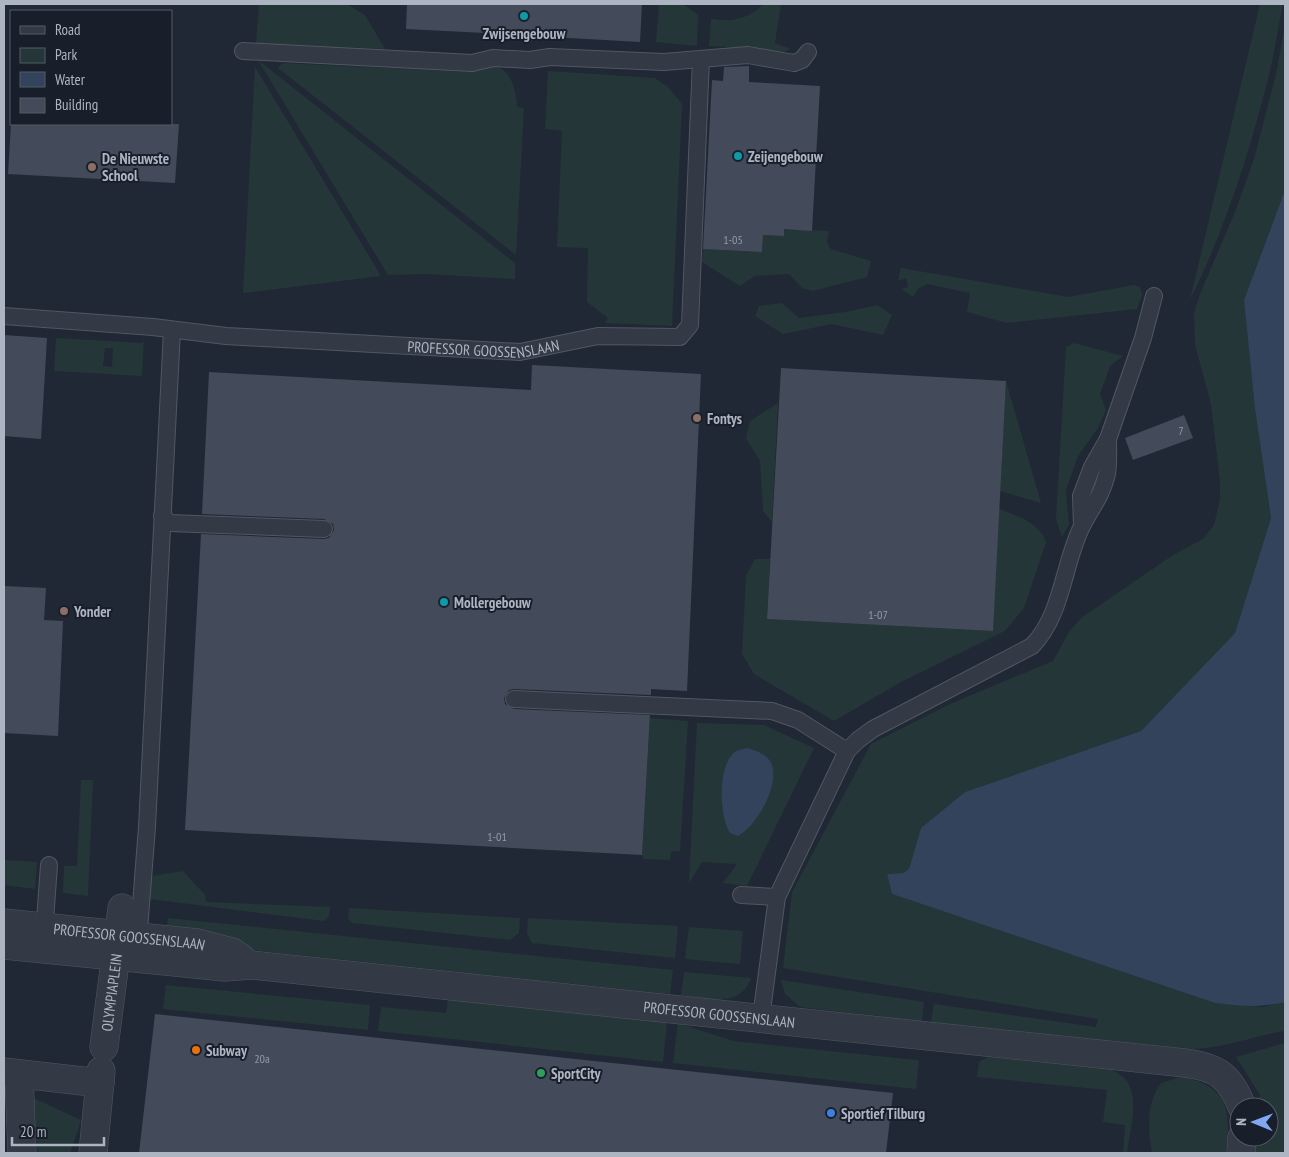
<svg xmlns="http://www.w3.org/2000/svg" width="1289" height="1157" viewBox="0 0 1289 1157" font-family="'PT Sans Narrow',sans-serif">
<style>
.green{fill:#253638;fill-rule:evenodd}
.water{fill:#34435c}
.building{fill:#434b5b}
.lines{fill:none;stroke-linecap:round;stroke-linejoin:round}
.lane-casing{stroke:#515763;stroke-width:18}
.street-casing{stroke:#515763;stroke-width:29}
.lane{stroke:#333a45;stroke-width:16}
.street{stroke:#333a45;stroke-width:28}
.culture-dot{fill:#0f9aa8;stroke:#191f2a;stroke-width:2}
.education-dot{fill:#8d6e63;stroke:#191f2a;stroke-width:2}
.food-dot{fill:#e8710a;stroke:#191f2a;stroke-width:2}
.leisure-dot{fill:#2e9e5b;stroke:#191f2a;stroke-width:2}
.shop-dot{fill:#3f7fe0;stroke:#191f2a;stroke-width:2}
.labels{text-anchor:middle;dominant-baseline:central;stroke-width:4;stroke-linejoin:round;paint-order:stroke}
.number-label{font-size:12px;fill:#929aa8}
.poi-label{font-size:15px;font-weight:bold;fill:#adb4c2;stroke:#191f2a;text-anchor:start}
.street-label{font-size:15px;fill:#adb4c2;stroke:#191f2a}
</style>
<rect width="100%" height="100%" fill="#202835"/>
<!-- green -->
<path class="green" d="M 259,4 L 348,5 L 365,15 L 385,49 L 256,43 Z
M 659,4 L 683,4 L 698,15 L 697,46 L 656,42 Z
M 763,4 L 781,4 L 775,43 L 791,49 L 779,54 L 760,49 L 709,46 L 711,19 C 731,22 748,20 763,4 Z
M 1260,4 L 1283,4 C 1278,27 1275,51 1269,75 C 1250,152 1225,229 1190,300 Z
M 1285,25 L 1285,190 L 1244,300 L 1255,409 L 1271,518 L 1235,633 L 1141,731 L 965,792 L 921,828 L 909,869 L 903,873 L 887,874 L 892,894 L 1215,1003 L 1263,1007 L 1285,1002 L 1285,1031 C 1254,1036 1224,1048 1193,1049 L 931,1022 L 934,1004 L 1096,1027 L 1098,1019 L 783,968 L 792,892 L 871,744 L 950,704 L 1053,661 L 1069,632 L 1081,618 L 1173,555 L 1203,539 L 1214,525 L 1220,499 L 1220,482 L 1211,404 L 1195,345 L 1194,313 L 1200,294 L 1235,212 L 1254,159 L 1276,74 Z
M 258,60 L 515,263 L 515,279 L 428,274 L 388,275 Z
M 282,63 L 468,72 C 475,70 484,67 492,66 C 511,66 517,93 517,107 L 524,108 L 516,255 L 278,68 Z
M 255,67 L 381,276 L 243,293 Z
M 548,71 L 655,78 L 668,87 L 682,104 L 672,326 L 605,323 L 608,318 L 587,302 L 588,248 L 557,247 L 562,131 L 545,129 Z
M 784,229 L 829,231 L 827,242 L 831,249 L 871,261 L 867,277 L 813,291 L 802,288 L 789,274 L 755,276 L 740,286 L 702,262 L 703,249 L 762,252 L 763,235 L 784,236 Z
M 901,268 L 1068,297 L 1134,285 L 1140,287 L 1142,294 L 1137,309 L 1007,323 L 967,312 L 970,293 L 927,284 L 919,288 L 913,297 L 901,289 L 908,287 L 906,278 L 898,281 Z
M 782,303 L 799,318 L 845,312 L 877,305 L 892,315 L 883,335 L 832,324 L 783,334 L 755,316 L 759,306 Z
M 56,338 L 142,343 L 144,340 L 142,376 L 54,371 ZM 105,348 L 113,348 L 112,367 L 103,366 Z
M 1074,343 L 1123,356 L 1110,366 L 1100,394 L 1106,410 L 1098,428 L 1078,456 L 1066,490 L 1069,524 L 1062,537 L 1056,519 L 1066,347 Z
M 1006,381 L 1041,503 L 1000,491 Z
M 778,403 L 772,522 L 763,511 L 760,461 L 746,438 L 750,421 Z
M 999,509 C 1017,516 1039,522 1046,542 L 1024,608 L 1005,631 L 901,682 L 834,721 L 754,674 L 742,654 L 746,576 L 755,559 L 770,559 L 767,619 L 992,631 Z
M 650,718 L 688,721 L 680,851 L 671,851 L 670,860 L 644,859 L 642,855 Z
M 697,723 L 764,725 L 814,748 L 747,886 L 723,883 L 737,864 L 702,862 L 689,883 Z
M 81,780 L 93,780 L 88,896 L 63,893 L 64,866 L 77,866 Z
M 4,860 L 37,862 L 35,889 L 4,885 Z
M 183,871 L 205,895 L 206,902 L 330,907 L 329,916 L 324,921 L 150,899 L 151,879 L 153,876 Z
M 349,908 L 520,918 L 519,933 L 510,940 L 352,923 L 348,918 Z
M 168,918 L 673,970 L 670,994 L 260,951 L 166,932 Z
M 528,918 L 678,926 L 675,958 L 532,943 L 527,933 Z
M 689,927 L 743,931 L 740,964 L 685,959 Z
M 684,972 L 751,978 C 740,1009 707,998 681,995 Z
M 781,980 L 924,1002 L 922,1021 L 800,1007 L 785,994 Z
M 166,985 L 370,1005 L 368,1030 L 163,1009 Z
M 448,999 L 667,1022 L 663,1062 L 378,1031 L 381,1007 L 446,1013 Z
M 678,1023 L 733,1041 L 916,1060 L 919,1061 L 916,1089 L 673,1063 Z
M 1285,1043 L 1285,1153 L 1255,1153 L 1256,1137 L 1269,1137 L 1269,1107 L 1259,1107 L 1260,1095 L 1236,1057 Z
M 988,1057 L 1111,1070 C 1146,1082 1130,1126 1127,1153 L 1123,1153 L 1125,1125 L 1103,1122 L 1107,1090 L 977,1077 L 979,1062 Z
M 1181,1077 C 1229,1085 1231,1111 1226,1153 L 1152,1153 C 1148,1129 1146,1103 1161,1083 Z
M 31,1097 L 81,1120 L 70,1153 L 38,1153 Z"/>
<!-- water -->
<path class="water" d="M 1285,190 L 1285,1002 C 1262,1008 1239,1006 1215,1003 L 892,894 L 887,874 L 903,873 L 909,869 L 921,828 L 965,792 L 1141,731 L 1235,633 L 1271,518 L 1255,409 L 1244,300 Z
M 747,748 C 757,751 768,754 772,765 C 779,786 757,826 738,836 L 730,833 C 719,816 717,764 736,751 C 739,750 744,749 747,748 Z"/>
<!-- building -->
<path class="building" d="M 407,4 L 642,4 L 640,42 L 552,37 L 523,43 L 524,35 L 406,29 Z
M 749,66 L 749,82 L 820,86 L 812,231 L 784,229 L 784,236 L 763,235 L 762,252 L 703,249 L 712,80 L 723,81 L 724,67 Z
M 11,124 L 179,124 L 175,183 L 8,174 Z
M 4,335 L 47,338 L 41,439 L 4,436 Z
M 532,365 L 701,374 L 687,691 L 651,689 L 651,695 L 514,689 L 509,690 L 504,698 L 505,704 L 514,709 L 650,715 L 642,855 L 185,830 L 201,534 L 324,539 L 329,538 L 334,530 L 333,524 L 324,519 L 202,514 L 209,372 L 531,390 Z
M 781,368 L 1006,381 L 993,631 L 767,619 Z
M 1184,415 L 1193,438 L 1133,460 L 1125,438 Z
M 4,586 L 46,588 L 44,620 L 63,621 L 58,736 L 4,733 Z
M 155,1014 L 893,1093 L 886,1153 L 139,1153 Z"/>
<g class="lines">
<defs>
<g id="lane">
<path d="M 243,51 L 472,63 L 493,58 L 530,60 L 550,57 L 664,62 L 748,55 L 794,63 L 802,60 L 808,52"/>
<path id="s1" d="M 4,316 L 153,327 L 226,336 L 520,352 L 598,336 L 680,337 L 690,325 L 701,59"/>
<path d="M 162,516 L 170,523 L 324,529"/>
<path d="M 1082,526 L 1081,496 L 1092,467 L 1108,439 L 1143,338 L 1154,296"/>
<path d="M 514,699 L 772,711 L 798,720 L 847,751"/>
<path d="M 741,895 L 777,897"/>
<path d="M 44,934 L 49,865"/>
<path d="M 138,943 L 147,827 L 172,330"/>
<path d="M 761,1018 L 777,897 L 847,751 L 858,740 L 873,729 L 1032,646 C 1063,614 1063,564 1082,526 C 1092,506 1101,498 1107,474 C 1109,463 1108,450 1108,439"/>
</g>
<g id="street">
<path id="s2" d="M 4,923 L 197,943 L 232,952 L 242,959"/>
<path id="s3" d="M 4,945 L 225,967 L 252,965 L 1185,1063 C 1217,1067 1230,1076 1242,1107"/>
<path id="s4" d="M 104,1047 L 122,908"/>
<path d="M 4,1072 L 100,1083"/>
<path d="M 19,1074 L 22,1153"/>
<path d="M 93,1153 L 101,1071"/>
<path d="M 1241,1153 L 1242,1137"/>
</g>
</defs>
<!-- lane casing -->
<use href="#lane" class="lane-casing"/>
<!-- street casing -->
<use href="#street" class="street-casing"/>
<!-- lane -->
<use href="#lane" class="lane"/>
<!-- street -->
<use href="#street" class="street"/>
</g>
<!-- markers -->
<g class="culture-dot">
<circle cx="524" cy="16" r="5"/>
<circle cx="738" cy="156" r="5"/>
<circle cx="444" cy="602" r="5"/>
</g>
<g class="education-dot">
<circle cx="92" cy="167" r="5"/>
<circle cx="697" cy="418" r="5"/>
<circle cx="64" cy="611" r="5"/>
</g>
<circle class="food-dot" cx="196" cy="1050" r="5"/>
<circle class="leisure-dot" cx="541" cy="1073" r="5"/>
<circle class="shop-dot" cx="831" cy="1113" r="5"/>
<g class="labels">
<!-- number labels -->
<g class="number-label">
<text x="733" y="239">1-05</text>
<text x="1181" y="430">7</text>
<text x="878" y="614">1-07</text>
<text x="497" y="836">1-01</text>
<text x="262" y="1058">20a</text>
</g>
<!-- poi labels -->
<g class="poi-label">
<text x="524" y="33" text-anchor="middle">Zwijsengebouw</text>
<text x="748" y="156">Zeijengebouw</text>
<text x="102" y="158">De Nieuwste<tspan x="102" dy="17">School</tspan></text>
<text x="707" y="418">Fontys</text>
<text x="454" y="602">Mollergebouw</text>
<text x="74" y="611">Yonder</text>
<text x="206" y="1050">Subway</text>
<text x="551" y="1073">SportCity</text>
<text x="841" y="1113">Sportief Tilburg</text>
</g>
<!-- street labels -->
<g class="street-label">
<text stroke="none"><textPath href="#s1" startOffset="481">PROFESSOR GOOSSENSLAAN</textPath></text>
<text stroke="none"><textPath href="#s2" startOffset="126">PROFESSOR GOOSSENSLAAN</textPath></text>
<text stroke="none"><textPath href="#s4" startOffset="55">OLYMPIAPLEIN</textPath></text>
<text stroke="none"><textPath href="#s3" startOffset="719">PROFESSOR GOOSSENSLAAN</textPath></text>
</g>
</g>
<!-- border -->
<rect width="1289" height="1157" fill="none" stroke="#adb4c2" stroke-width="10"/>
<!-- legend -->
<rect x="10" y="10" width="162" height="115" fill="#191f2a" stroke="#545b67"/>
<rect x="20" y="26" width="25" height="8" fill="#333a45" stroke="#545b67"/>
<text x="55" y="35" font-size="15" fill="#adb4c2">Road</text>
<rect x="20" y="48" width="25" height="15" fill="#253638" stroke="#545b67"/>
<text x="55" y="60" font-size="15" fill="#adb4c2">Park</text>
<rect x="20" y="72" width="25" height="15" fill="#34435c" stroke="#545b67"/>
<text x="55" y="85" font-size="15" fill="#adb4c2">Water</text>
<rect x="20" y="98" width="25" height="15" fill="#434b5b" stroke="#545b67"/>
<text x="55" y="110" font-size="15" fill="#adb4c2">Building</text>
<!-- north arrow -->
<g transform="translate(1254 1122) rotate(271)"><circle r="24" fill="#191f2a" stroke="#545b67"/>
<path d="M0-4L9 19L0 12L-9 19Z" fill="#81a8f3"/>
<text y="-8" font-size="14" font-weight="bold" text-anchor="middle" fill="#adb4c2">N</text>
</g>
<!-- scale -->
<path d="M12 1137v8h92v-8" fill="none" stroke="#adb4c2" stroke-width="2.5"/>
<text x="20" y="1137" font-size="15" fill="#adb4c2" stroke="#191f2a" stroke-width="4" paint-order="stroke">20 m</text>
</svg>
